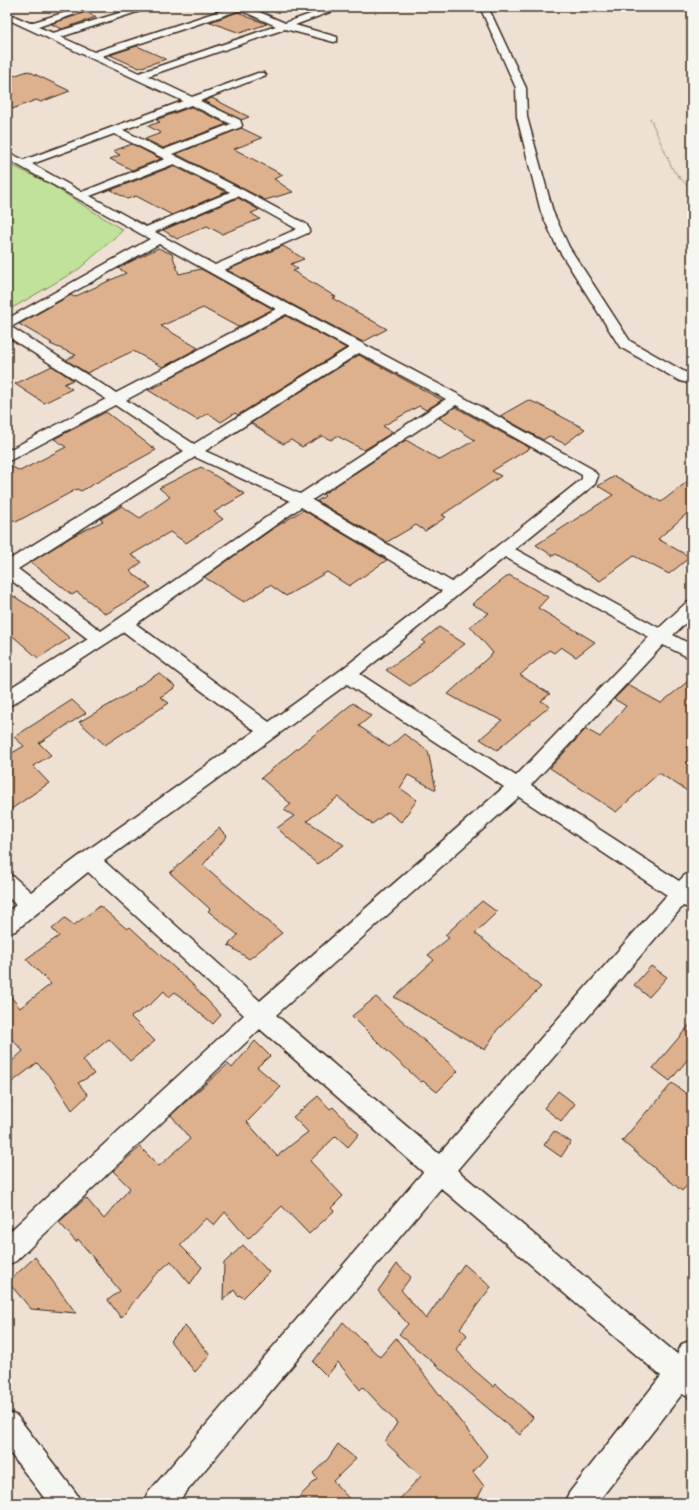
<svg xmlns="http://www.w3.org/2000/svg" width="699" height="1510" viewBox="0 0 699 1510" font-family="Dekko,sans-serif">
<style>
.green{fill:#c1e29b;stroke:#7e865c}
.building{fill:#ddb18e;stroke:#3b2a1e}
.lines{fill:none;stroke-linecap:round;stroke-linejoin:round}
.minor-casing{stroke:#3b2a1e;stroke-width:3}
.path{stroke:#3b2a1e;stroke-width:1.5;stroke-dasharray:0.5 1.5;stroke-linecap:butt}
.minor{fill:#f6f6f2;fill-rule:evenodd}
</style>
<rect width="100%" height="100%" fill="#eee1d4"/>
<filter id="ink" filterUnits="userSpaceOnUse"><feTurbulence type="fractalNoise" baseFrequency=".025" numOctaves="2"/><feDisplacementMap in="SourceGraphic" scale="8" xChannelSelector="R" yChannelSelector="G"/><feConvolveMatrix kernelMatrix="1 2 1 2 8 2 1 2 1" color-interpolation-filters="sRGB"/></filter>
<g filter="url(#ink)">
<!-- green -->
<path class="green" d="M 7,163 L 48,183 L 123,230 L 79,269 L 7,311 Z"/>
<!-- building -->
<path class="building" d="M 86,12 L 96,17 L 62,29 L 51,24 Z
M 238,12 L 248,17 L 267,24 L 240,33 L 210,22 Z
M 137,46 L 166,59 L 139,68 L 110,55 Z
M 28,71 L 70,91 L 41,102 L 36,100 L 7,111 L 7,78 Z
M 212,98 L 249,117 L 241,120 L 204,101 Z
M 191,107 L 227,124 L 163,148 L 145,139 L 161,133 L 148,126 L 160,122 L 156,120 Z
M 241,128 L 262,138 L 234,149 L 283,175 L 274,179 L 293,192 L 265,200 L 176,154 Z
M 132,144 L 161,159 L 132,170 L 110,159 L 120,155 L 113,151 Z
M 174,166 L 226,192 L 172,215 L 136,196 L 127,199 L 111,190 Z
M 238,198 L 259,210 L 251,213 L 260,219 L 222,234 L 207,226 L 177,239 L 163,230 Z
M 283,246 L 304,259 L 291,264 L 298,269 L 293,271 L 336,297 L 332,298 L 387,329 L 363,342 L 227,270 Z
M 158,248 L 172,254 L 179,274 L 201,269 L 273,309 L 238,327 L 203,308 L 161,326 L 198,348 L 163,367 L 133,351 L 87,373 L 66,360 L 76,355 L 50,344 L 52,343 L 19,324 L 71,295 L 74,297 L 126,273 L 118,268 Z
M 286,316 L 346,348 L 238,415 L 235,413 L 221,422 L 208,413 L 197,420 L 148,390 L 164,383 L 162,382 Z
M 359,355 L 442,400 L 426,410 L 419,406 L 383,426 L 393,432 L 364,450 L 337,436 L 331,440 L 322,436 L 302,447 L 291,440 L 283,444 L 251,423 Z
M 52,366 L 73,380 L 64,384 L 72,389 L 44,403 L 15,384 Z
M 528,400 L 538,404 L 585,429 L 565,444 L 549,436 L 543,440 L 500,416 Z
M 455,407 L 530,448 L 492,471 L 501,476 L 442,515 L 446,517 L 425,531 L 416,525 L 387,542 L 317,501 L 325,496 L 323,494 L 406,440 L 440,460 L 475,440 L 439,418 Z
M 106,412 L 156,450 L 81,491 L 77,489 L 16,522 L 7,515 L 7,464 L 20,471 L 66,447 L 54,439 Z
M 201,467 L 245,494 L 214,512 L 223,519 L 186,543 L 170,532 L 131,555 L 142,562 L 130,571 L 151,587 L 106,614 L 77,592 L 72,595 L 31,562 L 73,536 L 103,521 L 100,519 L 122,506 L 140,518 L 170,497 L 159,488 Z
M 615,476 L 661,502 L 692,478 L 692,509 L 658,539 L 690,557 L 669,574 L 634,556 L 600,581 L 556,554 L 553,556 L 536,545 L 613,495 L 598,486 Z
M 303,510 L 387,560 L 349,586 L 327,572 L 286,596 L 270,585 L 244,602 L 204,577 L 271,530 Z
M 509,575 L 548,597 L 538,608 L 595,642 L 576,657 L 561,647 L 554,653 L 549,650 L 520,675 L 550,694 L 541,701 L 550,706 L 497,750 L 480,739 L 502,720 L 469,706 L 448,694 L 493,653 L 470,626 L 489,613 L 472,604 Z
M 7,592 L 34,609 L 70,638 L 38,658 L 7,631 Z
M 439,627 L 465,644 L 410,686 L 386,670 L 425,643 L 422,641 Z
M 159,673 L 176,687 L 160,697 L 169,703 L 105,745 L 79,722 L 135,690 L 134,689 Z
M 692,678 L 692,794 L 659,773 L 616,812 L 550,768 L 586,729 L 600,737 L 626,706 L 614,699 L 628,685 L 661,703 Z
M 72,700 L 86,713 L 39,743 L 51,755 L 33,766 L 49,783 L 7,812 L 7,756 L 24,746 L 14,737 Z
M 353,703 L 371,716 L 359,726 L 389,747 L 404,734 L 428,751 L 436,790 L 408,775 L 400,788 L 417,800 L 401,822 L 388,812 L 372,824 L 338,797 L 307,821 L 344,845 L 317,864 L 277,828 L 294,816 L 284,810 L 291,804 L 261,778 Z
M 219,828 L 227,836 L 203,865 L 282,933 L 249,959 L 228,945 L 238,935 L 208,911 L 210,909 L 170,873 Z
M 482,901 L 497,912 L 475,933 L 541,987 L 497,1030 L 485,1050 L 394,997 L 434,960 L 428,955 L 449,938 L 445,935 Z
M 100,906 L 127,929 L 130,927 L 143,939 L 190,982 L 221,1015 L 213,1024 L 175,992 L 169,997 L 164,991 L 152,1003 L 131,1017 L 155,1041 L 130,1061 L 109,1039 L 83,1060 L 94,1074 L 78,1083 L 88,1095 L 72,1110 L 52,1079 L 37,1063 L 7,1086 L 7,1066 L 23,1051 L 7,1034 L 7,992 L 20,1008 L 51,984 L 26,959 L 59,936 L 52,929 L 65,918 L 74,925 Z
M 651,966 L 667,977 L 649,997 L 634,985 Z
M 376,997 L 458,1071 L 437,1092 L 423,1081 L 421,1082 L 386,1050 L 352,1016 Z
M 692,1022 L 692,1054 L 670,1081 L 653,1068 Z
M 255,1041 L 270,1056 L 257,1067 L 281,1087 L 247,1122 L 277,1156 L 308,1132 L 293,1117 L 318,1096 L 330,1109 L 333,1107 L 359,1134 L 348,1147 L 336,1136 L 310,1161 L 343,1196 L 331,1208 L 334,1211 L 309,1234 L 282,1206 L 248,1239 L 225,1212 L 214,1225 L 206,1218 L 180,1245 L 202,1267 L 190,1284 L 171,1261 L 153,1277 L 121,1318 L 108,1300 L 120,1291 L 78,1239 L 76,1242 L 59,1222 L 86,1198 L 104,1219 L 130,1188 L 113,1171 L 140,1147 L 159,1166 L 190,1139 L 171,1115 L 228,1064 L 232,1068 Z
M 672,1083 L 692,1098 L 692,1180 L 682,1191 L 622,1141 L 648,1110 L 649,1111 Z
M 558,1091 L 575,1104 L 561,1121 L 544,1108 Z
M 554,1131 L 571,1142 L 561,1157 L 544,1145 Z
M 243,1245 L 269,1272 L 243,1298 L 239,1295 L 238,1296 L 234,1290 L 223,1300 L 224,1263 Z
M 35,1257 L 51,1279 L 76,1313 L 31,1309 L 8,1282 Z
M 397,1264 L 411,1277 L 401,1290 L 426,1319 L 464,1264 L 491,1287 L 460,1328 L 467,1335 L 456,1349 L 473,1369 L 494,1387 L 496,1384 L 533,1417 L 520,1435 L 399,1334 L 408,1324 L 378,1291 Z
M 343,1322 L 380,1357 L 396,1338 L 487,1456 L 473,1472 L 484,1486 L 475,1503 L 396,1503 L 421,1476 L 385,1442 L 397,1423 L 363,1387 L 360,1390 L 338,1362 L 327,1376 L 313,1362 Z
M 185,1326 L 210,1355 L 195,1372 L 170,1341 Z
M 338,1444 L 356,1459 L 333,1481 L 353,1503 L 293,1503 L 317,1479 L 313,1473 L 327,1460 Z"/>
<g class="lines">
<defs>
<path id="minor" d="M 83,7 L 96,7 L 38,27 L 53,33 L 139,7 L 152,7 L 61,37 L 94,52 L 232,7 L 248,7 L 285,23 L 330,7 L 343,7 L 295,25 L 337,37 L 337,41 L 334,42 L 285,29 L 148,76 L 192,97 L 258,73 L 264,73 L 266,75 L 200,101 L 240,120 L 242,125 L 241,127 L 172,154 L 243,190 L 306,224 L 310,230 L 308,233 L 224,270 L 461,396 L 592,469 L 598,476 L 595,484 L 515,549 L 659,628 L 686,603 L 692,601 L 692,617 L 673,635 L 692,645 L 692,659 L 663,645 L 531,785 L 679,881 L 685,875 L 692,872 L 692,909 L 683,906 L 457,1170 L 677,1354 L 682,1344 L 692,1340 L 692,1399 L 682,1394 L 597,1503 L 564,1503 L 569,1493 L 661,1376 L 441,1188 L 177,1503 L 143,1503 L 148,1493 L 423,1172 L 260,1029 L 16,1261 L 7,1265 L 7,1234 L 244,1015 L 88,872 L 15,931 L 7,934 L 7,912 L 16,905 L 7,896 L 7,874 L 14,877 L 31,892 L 82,854 L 255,731 L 124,632 L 13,704 L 7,706 L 7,690 L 88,639 L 7,577 L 7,561 L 184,451 L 115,405 L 7,462 L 7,451 L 106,399 L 7,336 L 7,319 L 150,239 L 7,159 L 7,152 L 24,160 L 183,101 L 7,19 L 7,13 L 30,23 ZM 240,10 L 276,26 L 139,73 L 102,56 ZM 191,105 L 231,124 L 163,150 L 123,130 ZM 114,134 L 165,159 L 82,192 L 32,164 ZM 174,164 L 230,192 L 146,227 L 90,196 ZM 238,196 L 297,229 L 215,265 L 155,232 ZM 159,244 L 276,309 L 116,393 L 11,327 ZM 286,314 L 349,348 L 194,444 L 126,400 ZM 359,353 L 446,399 L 300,494 L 205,451 ZM 456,405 L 582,475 L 582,479 L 452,582 L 312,500 ZM 195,457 L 290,501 L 101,631 L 18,569 ZM 301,507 L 442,591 L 341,670 L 269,722 L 136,624 ZM 505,557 L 649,637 L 516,776 L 360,674 ZM 347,684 L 504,787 L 260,1001 L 104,861 ZM 519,797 L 667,895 L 439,1154 L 276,1015 Z
M 480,7 L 488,7 L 526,88 L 527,117 L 553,212 L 569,247 L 630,341 L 692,376 L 692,384 L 680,381 L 620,347 L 557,247 L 541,212 L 517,117 L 516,88 Z
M 7,1412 L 17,1416 L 76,1493 L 81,1503 L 48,1503 L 7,1449 Z"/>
</defs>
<!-- minor casing -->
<use href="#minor" class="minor-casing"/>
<!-- path -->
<path class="path" d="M 650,118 L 673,170 L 692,191"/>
<!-- minor -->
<use href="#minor" class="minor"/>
</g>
</g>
<!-- margin -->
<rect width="699" height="1510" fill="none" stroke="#f6f6f2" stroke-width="24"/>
<rect x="12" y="12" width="675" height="1486" fill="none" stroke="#3b2a1e" stroke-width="1.5" filter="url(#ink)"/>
</svg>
